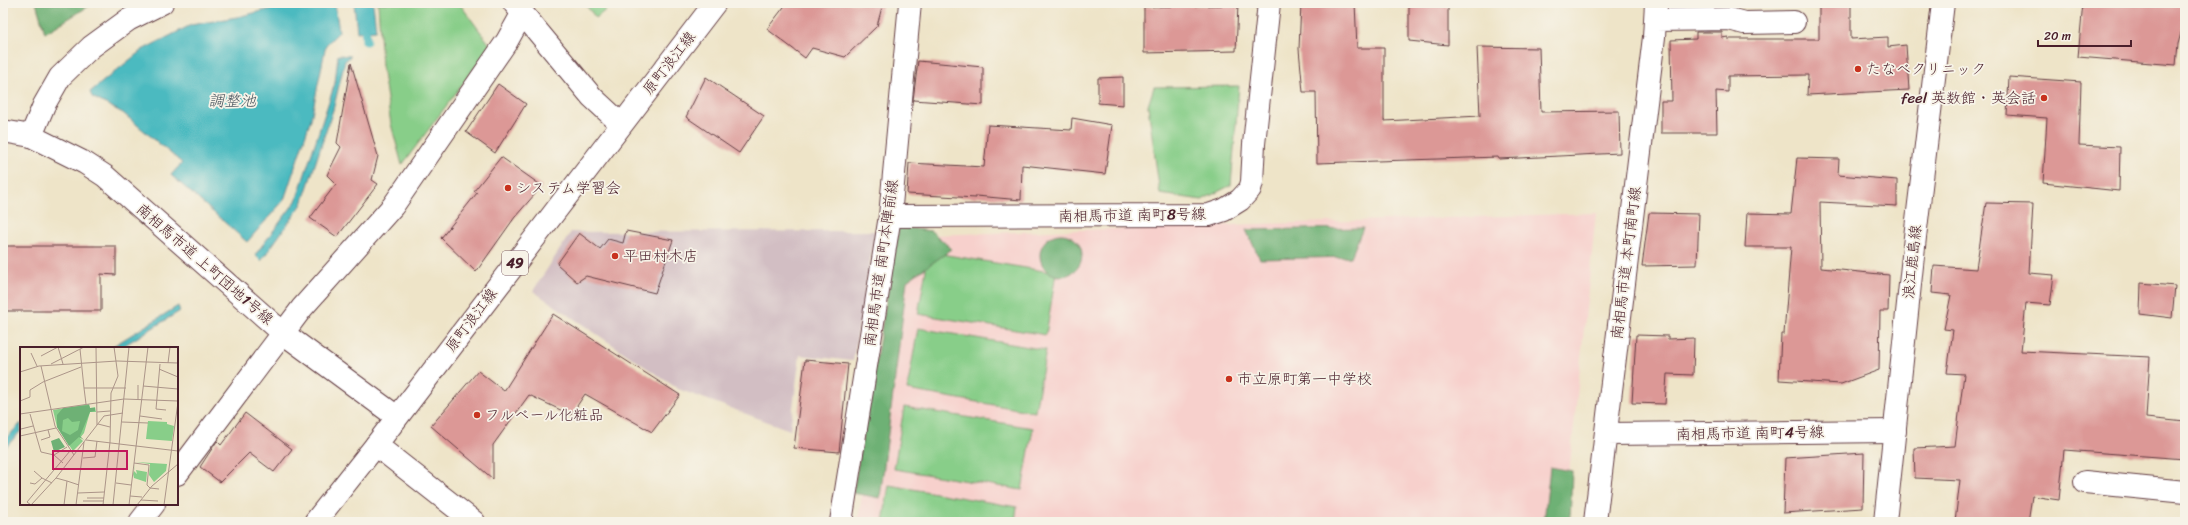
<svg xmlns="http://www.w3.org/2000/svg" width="2188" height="525" viewBox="0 0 2188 525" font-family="Sriracha,'Klee One',sans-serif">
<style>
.built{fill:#f7d0cc}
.industrial{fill:#d2bec3}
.green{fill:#88ce89;stroke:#69765a}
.forest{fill:#6eb175;stroke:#5c6850}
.water{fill:#4bbac0;stroke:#4a6c76}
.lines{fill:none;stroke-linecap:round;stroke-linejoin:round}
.stream{stroke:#4bbac0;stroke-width:9}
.building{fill:#dc9896}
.street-casing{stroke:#633d43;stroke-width:24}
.secondary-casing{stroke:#633d43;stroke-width:24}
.primary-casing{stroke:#633d43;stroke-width:24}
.street{stroke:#fff;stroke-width:22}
.secondary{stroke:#fff;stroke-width:22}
.primary{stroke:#fff;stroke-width:22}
.poi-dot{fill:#c8321e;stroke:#f7f3e8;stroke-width:1.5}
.labels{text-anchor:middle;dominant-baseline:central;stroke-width:3.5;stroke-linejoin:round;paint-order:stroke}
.shield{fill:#f7f3e8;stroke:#7e5f64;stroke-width:1}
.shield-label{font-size:14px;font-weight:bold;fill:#4a1f2b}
.street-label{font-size:15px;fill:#4a1f2b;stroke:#f7f3e8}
.poi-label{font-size:15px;fill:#4a1f2b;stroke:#f7f3e8;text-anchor:start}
.water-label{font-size:16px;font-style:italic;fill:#4a555f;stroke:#f7f3e8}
.inset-road{fill:none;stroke:#ac9589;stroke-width:1}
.view{fill:#c2185b;fill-opacity:0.15;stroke:#c2185b;stroke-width:2}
.inset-edge{fill:none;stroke:#4a1f2b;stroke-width:2}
</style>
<rect width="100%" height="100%" fill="#f7f3e8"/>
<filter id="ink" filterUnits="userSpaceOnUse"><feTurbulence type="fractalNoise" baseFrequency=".025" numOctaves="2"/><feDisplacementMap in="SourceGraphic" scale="8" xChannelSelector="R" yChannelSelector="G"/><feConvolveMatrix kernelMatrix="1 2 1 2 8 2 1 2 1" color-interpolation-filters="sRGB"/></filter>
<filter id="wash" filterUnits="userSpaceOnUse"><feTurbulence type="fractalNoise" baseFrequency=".012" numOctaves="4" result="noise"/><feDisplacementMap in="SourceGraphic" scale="16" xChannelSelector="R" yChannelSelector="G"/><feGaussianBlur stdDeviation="0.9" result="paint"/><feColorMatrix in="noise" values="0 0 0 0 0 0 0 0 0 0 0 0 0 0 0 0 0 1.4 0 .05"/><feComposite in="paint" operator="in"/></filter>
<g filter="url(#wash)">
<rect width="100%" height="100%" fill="#eee4c8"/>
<!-- built -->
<path class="built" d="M 1596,213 L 1564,522 L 858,522 L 900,236 Z"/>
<!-- industrial -->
<path class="industrial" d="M 875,231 L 853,361 L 800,355 L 790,430 L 678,389 L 533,291 L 571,232 Z"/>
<!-- green -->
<path class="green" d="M 378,3 L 459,3 L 491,46 L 402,165 L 391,124 L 382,67 Z
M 584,3 L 614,3 L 596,18 Z
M 1239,86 L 1231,185 L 1202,200 L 1160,194 L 1148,106 L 1154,87 Z
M 929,252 L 1056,273 L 1046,335 L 918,314 Z
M 918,328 L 1046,350 L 1035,412 L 907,390 Z
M 904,407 L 1033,428 L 1022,490 L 894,469 Z
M 889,485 L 1017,507 L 1015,522 L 883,522 Z"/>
<!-- forest -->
<path class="forest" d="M 36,3 L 94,3 L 45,33 Z
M 899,227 L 931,231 L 952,249 L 907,281 L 880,498 L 853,493 Z
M 1363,228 L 1351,257 L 1260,259 L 1246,230 Z
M1040 255a21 21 0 1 1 42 0a21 21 0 1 1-42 0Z
M 1550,467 L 1572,471 L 1570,522 L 1544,522 Z"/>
<!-- water -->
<path class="water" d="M 296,3 L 335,3 L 339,32 L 326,45 L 311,119 L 284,200 L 247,242 L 171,175 L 182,163 L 123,113 L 92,97 L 90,92 L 142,50 L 191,25 L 237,17 Z
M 354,3 L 373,3 L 376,30 L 357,32 Z
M 338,55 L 351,56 L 345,61 L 333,110 L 302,204 L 261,261 L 255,255 L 296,201 L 335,83 Z
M 178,306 L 180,311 L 120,348 L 110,348 Z
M 21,423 L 21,431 L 3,450 L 3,442 Z"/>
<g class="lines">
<!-- stream -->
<path class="stream" d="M 364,3 L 366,41"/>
</g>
<g id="blocks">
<!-- building -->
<path class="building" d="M 787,3 L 883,3 L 877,26 L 845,57 L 812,48 L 805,58 L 767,29 Z
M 1301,3 L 1355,3 L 1357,48 L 1384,48 L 1384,121 L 1480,116 L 1477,47 L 1539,48 L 1541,112 L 1619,111 L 1620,153 L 1499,159 L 1498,157 L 1317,163 L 1316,92 L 1303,92 L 1299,49 Z
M 1409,3 L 1448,3 L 1448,45 L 1409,41 Z
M 1695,3 L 1722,3 L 1722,7 L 1695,7 Z
M 1819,3 L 1851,3 L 1851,39 L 1888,37 L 1888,47 L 1906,45 L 1909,90 L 1807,95 L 1808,75 L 1728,76 L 1728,92 L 1716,91 L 1717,133 L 1661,133 L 1661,101 L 1672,101 L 1671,40 L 1696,39 L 1696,32 L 1722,32 L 1722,38 L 1728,37 L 1728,39 L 1819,39 Z
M 2083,3 L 2185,3 L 2185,18 L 2178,44 L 2176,65 L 2078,57 Z
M 1238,5 L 1236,51 L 1144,53 L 1144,7 Z
M 918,61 L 983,67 L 983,105 L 913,100 Z
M 351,63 L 378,156 L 372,180 L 378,184 L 337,237 L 310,218 L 336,184 L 327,175 L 341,147 L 337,143 Z
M 706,77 L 764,116 L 739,153 L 686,117 Z
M 1123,77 L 1123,105 L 1098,103 L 1098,78 Z
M 2009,77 L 2081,82 L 2079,145 L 2120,147 L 2119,191 L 2043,183 L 2047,118 L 2007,115 Z
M 498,84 L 526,104 L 495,153 L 466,132 Z
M 1072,118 L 1112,125 L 1105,174 L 1022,165 L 1021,200 L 976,196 L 976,198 L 907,194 L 909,163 L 984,167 L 988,125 L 1071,130 Z
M 501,157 L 542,186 L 515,217 L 476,272 L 441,238 L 477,193 L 474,191 Z
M 1797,158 L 1839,159 L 1838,175 L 1897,180 L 1897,206 L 1820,202 L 1821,268 L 1889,275 L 1888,311 L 1880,311 L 1879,370 L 1841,384 L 1779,380 L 1781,334 L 1784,334 L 1791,247 L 1745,247 L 1747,213 L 1791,214 Z
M 1986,203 L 2033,204 L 2029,273 L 2054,275 L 2050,305 L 2026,303 L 2021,351 L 2150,357 L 2146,418 L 2185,422 L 2185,459 L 2064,450 L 2059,500 L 2032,496 L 2028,522 L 1955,522 L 1960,480 L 1915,478 L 1914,448 L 1955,446 L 1964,374 L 1947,373 L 1953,330 L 1944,329 L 1951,295 L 1932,293 L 1934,266 L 1976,269 Z
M 1649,213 L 1699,214 L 1697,265 L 1642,266 Z
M 626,231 L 673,240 L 655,293 L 586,276 L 577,282 L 557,264 L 579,233 L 600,249 L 608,239 L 623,243 Z
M 3,246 L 116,246 L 116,275 L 101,274 L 101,311 L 3,311 Z
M 2141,283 L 2175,286 L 2172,318 L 2140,314 Z
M 553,314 L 680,395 L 652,432 L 585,394 L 571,415 L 529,395 L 493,445 L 493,479 L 431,426 L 478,371 L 504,391 Z
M 1636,335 L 1668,336 L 1668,339 L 1694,338 L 1693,375 L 1667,374 L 1665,404 L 1632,403 Z
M 805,360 L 848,364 L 839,452 L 794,448 Z
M 245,413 L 292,449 L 274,472 L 249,453 L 220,482 L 200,467 L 217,441 L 221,445 Z
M 1864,453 L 1863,508 L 1783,513 L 1785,458 Z"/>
</g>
</g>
<g filter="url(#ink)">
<use href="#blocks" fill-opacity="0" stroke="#633d43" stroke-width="1"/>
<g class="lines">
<defs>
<path id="street" d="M 1656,20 L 1729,19 L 1744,23 L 1794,22
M 3,131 L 31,136 L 85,163 L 105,176 L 283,333 L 397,417
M 31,136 L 44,105 L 60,77 L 91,47 L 128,20 L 162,3
M 890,216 L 1209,215 L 1224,210 L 1240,200 L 1250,189 L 1252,182 L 1254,144 L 1269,3
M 1606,434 L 1895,431
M 376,445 L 474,522
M 177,474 L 302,308 L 393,206 L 507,41 L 522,14
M 2085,482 L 2185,492
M 140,522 L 154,504
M 841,522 L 890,216 L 910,3
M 1595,522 L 1654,37 L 1656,3"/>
<path id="secondary" d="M 514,3 L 592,97 L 621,124
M 1885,522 L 1915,237 L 1943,3"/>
<path id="primary" d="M 315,522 L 376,445 L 715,3"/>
</defs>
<!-- street casing -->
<use href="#street" class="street-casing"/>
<!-- secondary casing -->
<use href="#secondary" class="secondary-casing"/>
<!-- primary casing -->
<use href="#primary" class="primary-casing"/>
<!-- street -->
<use href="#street" class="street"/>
<!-- secondary -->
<use href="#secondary" class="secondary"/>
<!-- primary -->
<use href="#primary" class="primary"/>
</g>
</g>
<!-- markers -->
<g class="poi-dot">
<circle cx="1858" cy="69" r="4"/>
<circle cx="2044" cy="98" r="4"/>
<circle cx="508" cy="188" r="4"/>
<circle cx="615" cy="256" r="4"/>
<circle cx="1229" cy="379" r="4"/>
<circle cx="477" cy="415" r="4"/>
</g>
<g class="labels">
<!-- shield labels -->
<rect class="shield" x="502" y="251" width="26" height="24" rx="3"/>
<g class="shield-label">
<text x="515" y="263">49</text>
</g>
<!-- street labels -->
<g class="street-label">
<text transform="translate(669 63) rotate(-52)">原町浪江線</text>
<text transform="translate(1132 215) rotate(-1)">南相馬市道 南町8号線</text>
<text transform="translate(1912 262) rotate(-84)">浪江鹿島線</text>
<text transform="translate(881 263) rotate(-82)">南相馬市道 南町本陣前線</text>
<text transform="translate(1626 263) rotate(-83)">南相馬市道 本町南町線</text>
<text transform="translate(205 264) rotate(41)">南相馬市道 上町団地1号線</text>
<text transform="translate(471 320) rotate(-53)">原町浪江線</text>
<text transform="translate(1750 433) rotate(-1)">南相馬市道 南町4号線</text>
</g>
<!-- poi labels -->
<g class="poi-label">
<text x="1866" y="69">たなべクリニック</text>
<text x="2036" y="98" text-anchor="end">feel 英数館・英会話</text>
<text x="516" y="188">システム学習会</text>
<text x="623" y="256">平田村木店</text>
<text x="1237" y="379">市立原町第一中学校</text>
<text x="485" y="415">フルベール化粧品</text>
</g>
<!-- water labels -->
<g class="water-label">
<text x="232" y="100">調整池</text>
</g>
</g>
<!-- overview -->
<g transform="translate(20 347)">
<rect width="158" height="158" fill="#eee4c8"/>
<path d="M 69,57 L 70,61 L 75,60 L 76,65 L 70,65 L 64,86 L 60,91 L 63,94 L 53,104 L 37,80 L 33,63 ZM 128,74 L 147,75 L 147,77 L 154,79 L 152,94 L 126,92 ZM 116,115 L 147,117 L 146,124 L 134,135 L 129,128 L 130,117 ZM 115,117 L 114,124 L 117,127 L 116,123 L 127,125 L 126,135 L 114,131 L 113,127 Z" fill="#88ce89"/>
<path d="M 69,58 L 70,61 L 75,61 L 75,64 L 70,65 L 60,89 L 64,93 L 59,90 L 49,99 L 37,80 L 37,68 L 43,61 ZM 48,71 L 52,75 L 60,74 L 58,83 L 50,88 L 42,84 L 43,73 ZM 39,91 L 45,100 L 34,105 L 31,94 Z" fill="#6eb175" fill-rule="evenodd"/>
<path class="inset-road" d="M 38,0 L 43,17M 76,0 L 77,78M 60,2 L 64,41 L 106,41M 11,6 L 17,19M 21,9 L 38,0M 148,16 L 150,0M 31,17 L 64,0M 140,17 L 136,62 L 146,63M 21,19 L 35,79 L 54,108M 139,22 L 158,30M 0,25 L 19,19 L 97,14 L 158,16M 123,39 L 158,42M 64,41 L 66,57M 118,52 L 118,38M 0,54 L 10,50 L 10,43 L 23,35 L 61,20M 77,65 L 90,64M 0,67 L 104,52 L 158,54M 10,67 L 21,105 L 34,108 L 43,116M 120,69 L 142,72M 102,75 L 128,76M 78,77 L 90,80M 1,82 L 13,79M 0,89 L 36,81M 21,93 L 30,90 L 28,83M 66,93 L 158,104M 34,108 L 47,100M 63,111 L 75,110 L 77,94M 114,116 L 129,118 L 127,138 L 130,141 L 139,142M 14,124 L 22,131 L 32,136M 36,131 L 47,134 L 44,158M 47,134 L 59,138M 10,136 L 15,137 L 22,131M 96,136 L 111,138M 58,146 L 84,145M 110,149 L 122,150M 67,151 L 84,151M 121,153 L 138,154M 63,154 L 83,154M 11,158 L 7,155 L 50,104M 11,158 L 36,131 L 84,69 L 103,66M 56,158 L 64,95M 83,158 L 90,95 L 91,46 L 98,29 L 94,0M 93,158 L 109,0M 109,158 L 128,0M 117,158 L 132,139 L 158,117M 144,158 L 158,55"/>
<path class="view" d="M 33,104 L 107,104 L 107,122 L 33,122 Z"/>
<rect width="158" height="158" class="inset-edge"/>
</g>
<!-- margin -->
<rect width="2188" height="525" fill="none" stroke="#f7f3e8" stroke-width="16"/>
<!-- scale -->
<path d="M2038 40v6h93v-6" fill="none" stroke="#4a1f2b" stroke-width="2"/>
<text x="2044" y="40" font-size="12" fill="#4a1f2b" stroke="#f7f3e8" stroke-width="3" paint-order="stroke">20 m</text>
</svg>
